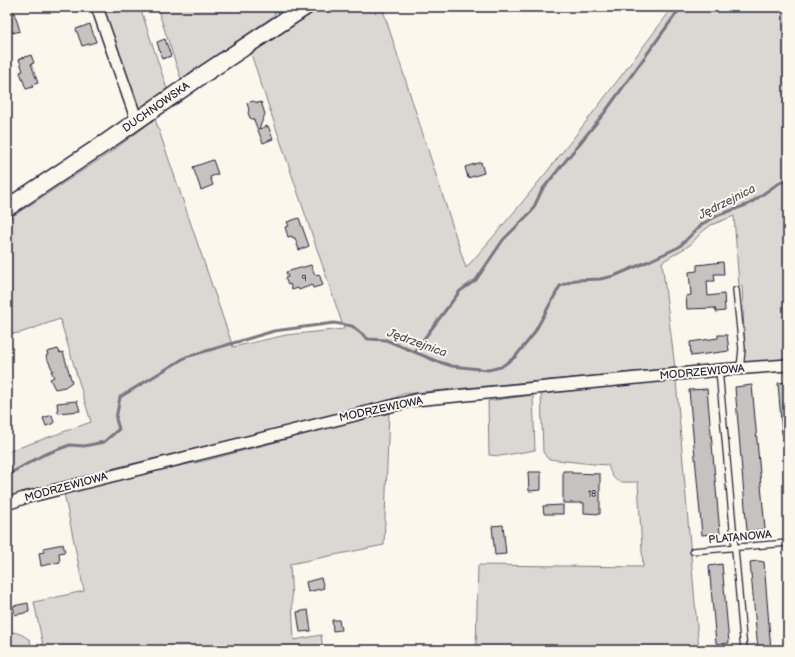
<svg xmlns="http://www.w3.org/2000/svg" width="795" height="657" viewBox="0 0 795 657" font-family="'Balsamiq Sans',sans-serif">
<style>
.green{fill:#dbd8d3;stroke:#7e7d87}
.lines{fill:none;stroke-linecap:round;stroke-linejoin:round}
.stream{stroke:#787681;stroke-width:3}
.building{fill:#c6c2c0;stroke:#22223b}
.lane-casing{stroke:#22223b;stroke-width:8}
.street-casing{stroke:#22223b;stroke-width:14}
.secondary-casing{stroke:#22223b;stroke-width:19}
.lane{stroke:#fbf7ec;stroke-width:5.5}
.street{stroke:#fbf7ec;stroke-width:11}
.secondary{stroke:#fbf7ec;stroke-width:16}
.labels{text-anchor:middle;dominant-baseline:central;stroke-width:4;stroke-linejoin:round;paint-order:stroke}
.number-label{font-size:9px;fill:#4b4a5c}
.street-label{font-size:11px;fill:#22223b;stroke:#fbf7ec}
.water-label{font-size:12px;font-style:italic;fill:#545364;stroke:#fbf7ec}
</style>
<rect width="100%" height="100%" fill="#fbf7ec"/>
<filter id="ink" filterUnits="userSpaceOnUse"><feTurbulence type="fractalNoise" baseFrequency=".025" numOctaves="2"/><feDisplacementMap in="SourceGraphic" scale="8" xChannelSelector="R" yChannelSelector="G"/><feConvolveMatrix kernelMatrix="1 2 1 2 8 2 1 2 1" color-interpolation-filters="sRGB"/></filter>
<g filter="url(#ink)">
<!-- green -->
<path class="green" d="M 101,7 L 140,7 L 167,89 L 139,110 L 135,108 Z
M 157,7 L 282,7 L 274,13 L 275,15 L 181,79 Z
M 322,7 L 382,7 L 466,268 C 540,185 606,96 673,7 L 788,7 L 788,360 L 743,363 L 745,352 L 742,286 L 739,286 L 734,216 L 711,225 L 702,232 L 690,245 L 662,262 L 675,368 L 403,394 L 380,404 L 106,470 L 7,500 L 7,452 L 91,422 L 60,319 L 20,333 L 7,334 L 7,220 L 111,152 L 155,119 L 233,347 L 286,335 L 344,329 L 251,54 Z
M 676,380 L 699,650 L 476,650 L 478,565 L 643,567 L 638,482 C 619,482 614,485 608,465 C 587,464 568,461 548,459 L 543,452 L 541,394 Z
M 533,395 L 535,450 L 500,456 L 489,455 L 488,401 Z
M 389,412 L 384,545 L 290,564 L 294,640 L 321,635 L 323,650 L 44,650 L 34,602 L 84,591 L 64,493 L 122,477 L 204,461 Z
M 7,632 C 16,631 23,635 30,640 L 32,650 L 7,650 Z"/>
<g class="lines">
<!-- stream -->
<path class="stream" d="M 414,352 L 460,291 L 476,280 L 503,240 L 532,211 L 542,190 L 605,112 L 681,7
M 7,475 L 43,455 L 70,445 L 84,446 L 104,442 L 119,429 L 116,419 L 120,397 L 186,357 L 274,331 L 334,323 L 352,326 L 368,339 L 386,340 L 436,361 L 452,366 L 488,370 L 501,367 L 515,357 L 533,335 L 560,286 L 575,280 L 600,279 L 614,276 L 649,261 L 679,247 L 702,224 L 719,215 L 749,204 L 773,187 L 788,178"/>
</g>
<!-- building -->
<path class="building" d="M 14,12 L 20,31 L 13,33 L 13,31 L 7,33 L 7,15 Z
M 90,24 L 96,42 L 82,46 L 76,29 Z
M 165,39 L 171,56 L 162,59 L 157,42 Z
M 31,55 L 34,63 L 31,64 L 38,83 L 32,85 L 33,87 L 26,89 L 20,72 L 23,71 L 19,59 Z
M 253,101 L 258,103 L 261,102 L 265,114 L 259,129 L 268,126 L 273,139 L 263,143 L 254,120 L 250,118 L 248,113 L 249,110 L 247,103 Z
M 213,160 L 218,174 L 210,177 L 213,185 L 201,190 L 193,167 Z
M 481,162 L 484,173 L 468,178 L 465,167 Z
M 299,218 L 309,246 L 299,250 L 295,238 L 293,238 L 292,236 L 288,237 L 285,227 L 289,226 L 287,222 Z
M 723,262 L 724,274 L 714,274 L 715,281 L 707,281 L 708,296 L 724,294 L 725,311 L 716,312 L 715,308 L 687,309 L 686,296 L 691,295 L 689,272 L 697,271 L 697,265 Z
M 311,265 L 315,275 L 319,274 L 323,285 L 313,288 L 312,285 L 299,290 L 298,288 L 292,290 L 290,284 L 288,285 L 285,278 L 288,277 L 286,272 Z
M 718,335 L 727,335 L 729,351 L 691,356 L 690,342 L 718,338 Z
M 58,349 L 60,353 L 63,352 L 72,382 L 65,387 L 55,389 L 50,379 L 54,377 L 51,371 L 53,371 L 46,356 L 48,355 L 47,352 Z
M 788,382 L 788,433 L 782,434 L 778,383 Z
M 752,385 L 765,529 L 747,531 L 735,387 Z
M 707,389 L 720,533 L 702,535 L 689,390 Z
M 77,401 L 80,411 L 58,413 L 57,403 Z
M 52,415 L 54,423 L 46,426 L 43,418 Z
M 563,471 L 571,471 L 571,473 L 600,474 L 600,514 L 584,513 L 584,503 L 563,503 Z
M 528,472 L 541,472 L 541,490 L 529,491 Z
M 563,505 L 563,514 L 544,514 L 543,506 Z
M 503,525 L 506,554 L 495,555 L 492,526 Z
M 63,544 L 65,552 L 59,553 L 60,562 L 41,566 L 39,553 L 44,552 L 43,548 Z
M 758,561 L 764,562 L 771,650 L 758,650 L 750,562 Z
M 722,564 L 729,643 L 721,644 L 716,643 L 709,566 Z
M 321,578 L 324,588 L 308,592 L 306,582 Z
M 28,603 L 29,612 L 15,615 L 13,606 Z
M 308,610 L 311,631 L 300,632 L 297,612 Z
M 332,620 L 339,620 L 341,630 L 333,631 Z"/>
<g class="lines">
<defs>
<path id="lane" d="M 736,290 L 742,349 L 740,369
M 719,370 L 744,650
M 693,551 L 788,543"/>
<path id="street" d="M 97,7 L 137,121
M 7,504 L 24,498 L 415,400 L 719,370 L 788,365"/>
<path id="secondary" d="M 7,208 L 105,143 L 204,74 L 305,7"/>
</defs>
<!-- lane casing -->
<use href="#lane" class="lane-casing"/>
<!-- street casing -->
<use href="#street" class="street-casing"/>
<!-- secondary casing -->
<use href="#secondary" class="secondary-casing"/>
<!-- lane -->
<use href="#lane" class="lane"/>
<!-- street -->
<use href="#street" class="street"/>
<!-- secondary -->
<use href="#secondary" class="secondary"/>
</g>
</g>
<g class="labels">
<!-- number labels -->
<g class="number-label">
<text x="304" y="278">9</text>
<text x="592" y="494">18</text>
</g>
<!-- street labels -->
<g class="street-label">
<text transform="translate(156 107) rotate(-35)">DUCHNOWSKA</text>
<text transform="translate(702 372) rotate(-5)">MODRZEWIOWA</text>
<text transform="translate(381 409) rotate(-12)">MODRZEWIOWA</text>
<text transform="translate(66 487) rotate(-15)">MODRZEWIOWA</text>
<text transform="translate(740 537) rotate(-5)">PLATANOWA</text>
</g>
<!-- water labels -->
<g class="water-label">
<text transform="translate(727 202) rotate(-27)">Jędrzejnica</text>
<text transform="translate(417 343) rotate(20)">Jędrzejnica</text>
</g>
</g>
<!-- margin -->
<rect width="795" height="657" fill="none" stroke="#fbf7ec" stroke-width="24"/>
<rect x="12" y="12" width="771" height="633" fill="none" stroke="#22223b" stroke-width="1.5" filter="url(#ink)"/>
</svg>
